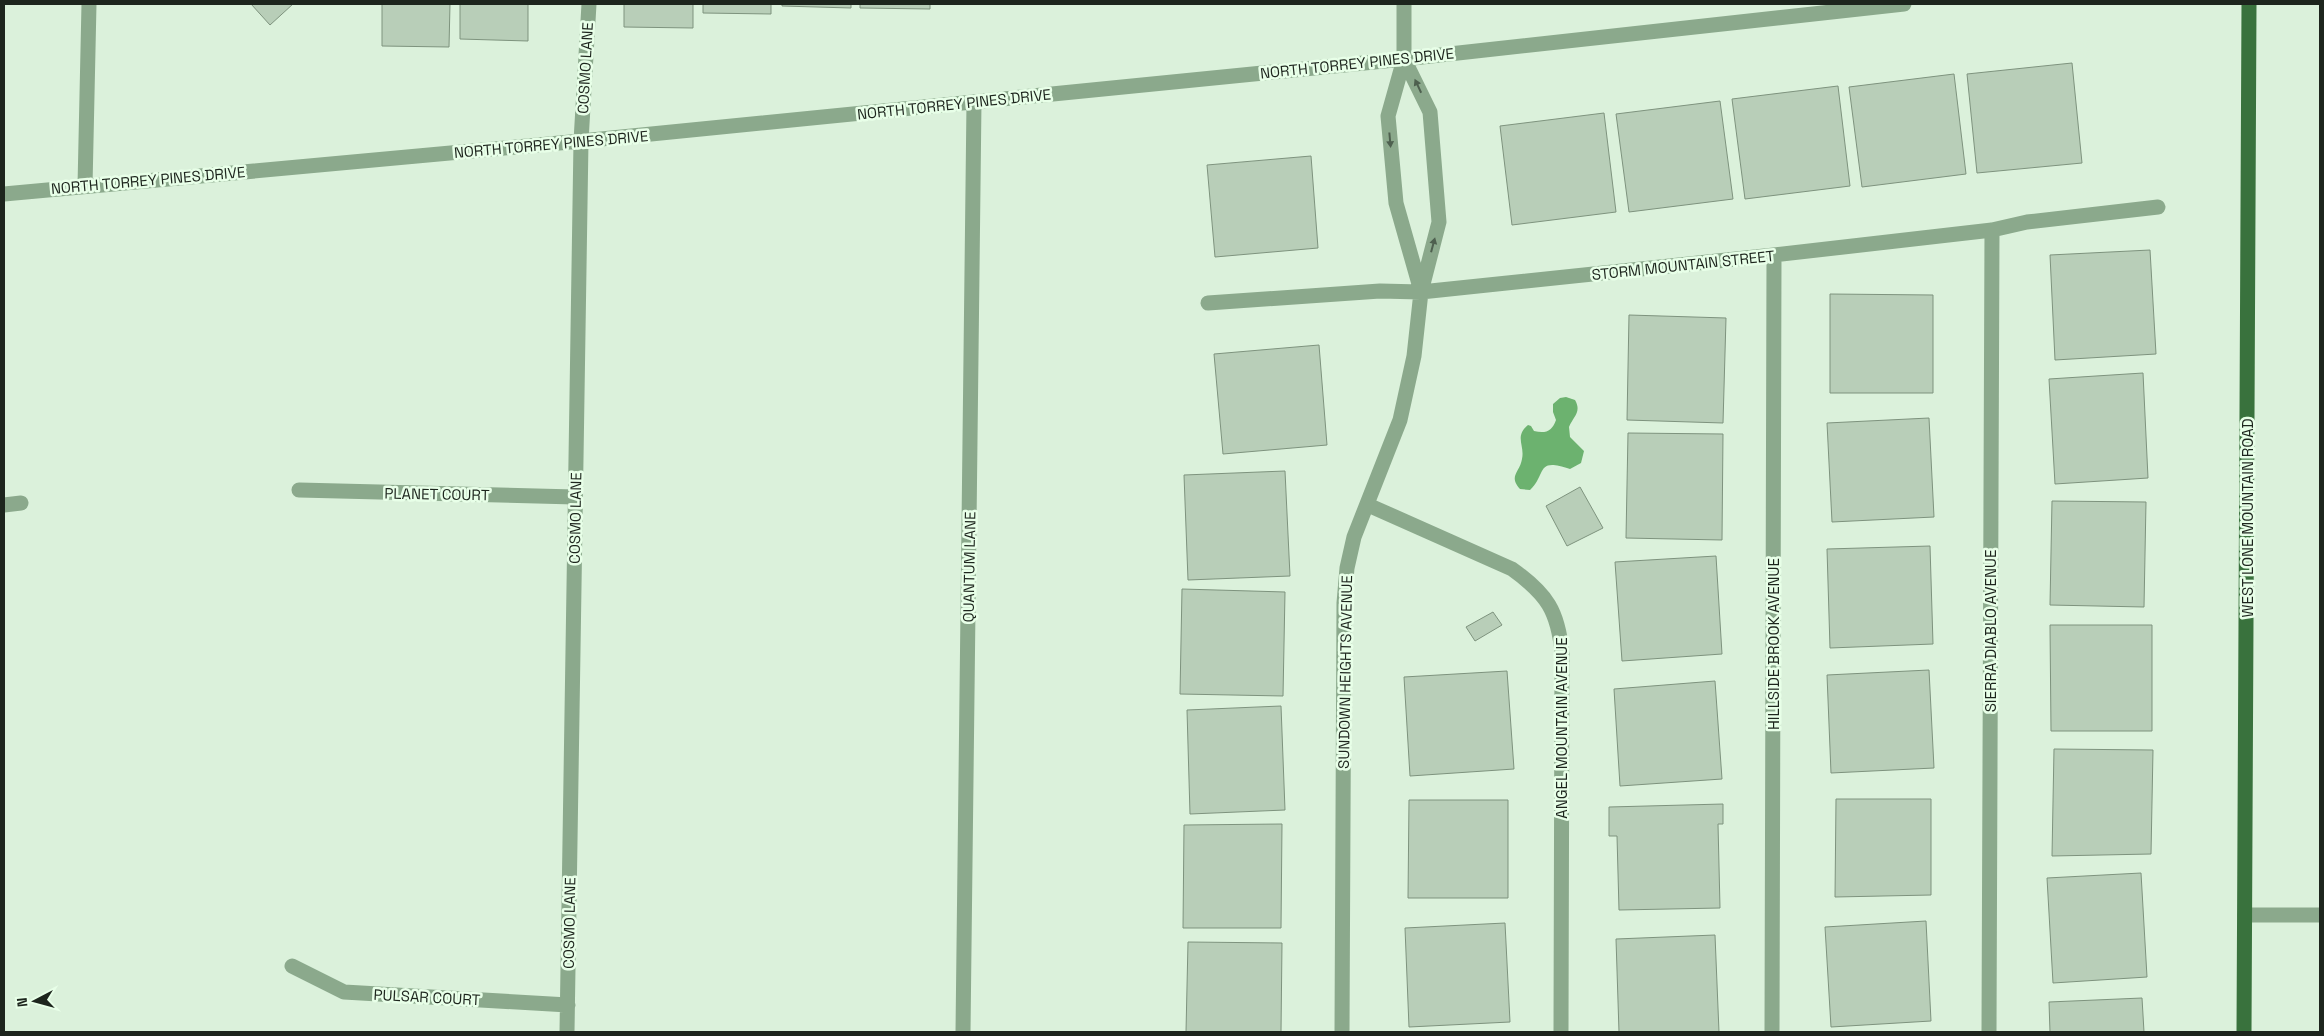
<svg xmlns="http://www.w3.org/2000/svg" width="2324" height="1036" viewBox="0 0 2324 1036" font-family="'Space Grotesk',sans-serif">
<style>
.water{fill:#6cb26f}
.building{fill:#b8ceb8;stroke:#7e937e}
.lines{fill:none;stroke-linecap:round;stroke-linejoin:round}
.minor{stroke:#8ba98c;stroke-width:15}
.major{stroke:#39723d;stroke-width:15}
.oneway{fill:#4e604f}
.labels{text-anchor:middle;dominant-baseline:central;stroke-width:5;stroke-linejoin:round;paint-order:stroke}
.street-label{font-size:15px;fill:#1d251d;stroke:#e8ffe8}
</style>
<rect width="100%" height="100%" fill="#dbf1db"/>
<!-- water -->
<path class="water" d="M 1566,397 L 1575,400 C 1582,412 1573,417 1569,427 L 1570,437 L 1584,451 L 1581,463 L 1570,469 C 1535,457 1547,474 1530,490 L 1520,489 C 1508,476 1520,472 1522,459 C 1525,445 1514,437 1528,425 L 1531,426 L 1534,431 C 1546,434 1552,431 1556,420 L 1553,412 L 1553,404 L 1560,398 Z"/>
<!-- building -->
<path class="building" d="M 251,4 L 293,4 L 270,25 Z
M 382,4 L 450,4 L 449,47 L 382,46 Z
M 460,4 L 528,4 L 528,41 L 460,39 Z
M 624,4 L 693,4 L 693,28 L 624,27 Z
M 703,4 L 771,4 L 771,14 L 703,13 Z
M 782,4 L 851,4 L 851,8 L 782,6 Z
M 860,4 L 930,4 L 930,9 L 860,8 Z
M 2072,63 L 2082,163 L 1977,173 L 1967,74 Z
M 1954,74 L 1966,174 L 1862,187 L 1849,87 Z
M 1838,86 L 1850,186 L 1745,199 L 1732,99 Z
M 1720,101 L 1733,199 L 1629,212 L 1616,114 Z
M 1604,113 L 1616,212 L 1512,225 L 1500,126 Z
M 1311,156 L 1318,248 L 1215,257 L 1207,165 Z
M 2150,250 L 2156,354 L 2055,360 L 2050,255 Z
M 1830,294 L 1933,295 L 1933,393 L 1830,393 Z
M 1629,315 L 1726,318 L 1723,423 L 1627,420 Z
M 1319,345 L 1327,445 L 1223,454 L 1214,354 Z
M 2143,373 L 2148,478 L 2055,484 L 2049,379 Z
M 1929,418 L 1934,517 L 1832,522 L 1827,423 Z
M 1628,433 L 1723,434 L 1722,540 L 1626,538 Z
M 1285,471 L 1290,576 L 1188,580 L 1184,475 Z
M 1580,487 L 1603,528 L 1567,546 L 1546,506 Z
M 2052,501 L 2146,502 L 2144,607 L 2050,605 Z
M 1930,546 L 1933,644 L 1830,648 L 1827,549 Z
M 1716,556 L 1722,654 L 1622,661 L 1615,562 Z
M 1182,589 L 1285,592 L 1283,696 L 1180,694 Z
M 1493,612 L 1502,625 L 1475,641 L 1466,627 Z
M 2050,625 L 2152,625 L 2152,731 L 2051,731 Z
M 1929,670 L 1934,768 L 1831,773 L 1827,675 Z
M 1507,671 L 1514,769 L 1410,776 L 1404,677 Z
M 1715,681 L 1722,779 L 1620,786 L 1614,689 Z
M 1281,706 L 1285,810 L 1190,814 L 1187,710 Z
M 2054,749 L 2153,750 L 2151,854 L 2052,856 Z
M 1836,799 L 1931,799 L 1931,895 L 1835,897 Z
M 1409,800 L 1508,800 L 1508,898 L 1408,898 Z
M 1723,804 L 1723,824 L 1718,824 L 1720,908 L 1619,910 L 1617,836 L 1609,836 L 1609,807 Z
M 1282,824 L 1281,928 L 1183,928 L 1184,825 Z
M 2141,873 L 2147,977 L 2053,983 L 2047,878 Z
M 1926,921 L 1931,1021 L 1831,1027 L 1825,927 Z
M 1505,923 L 1510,1022 L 1409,1027 L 1405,928 Z
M 1715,935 L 1719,1032 L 1619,1032 L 1616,939 Z
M 1188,942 L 1282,943 L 1281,1032 L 1186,1032 Z
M 2142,998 L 2144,1032 L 2050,1032 L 2049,1002 Z"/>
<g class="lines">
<!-- minor -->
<path class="minor" d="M 1404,4 L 1404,59 L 1388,116 L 1396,203 L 1421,291
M 85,186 L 89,4
M 4,194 L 581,141 L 1404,59 L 1904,4
M 1208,303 L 1380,291 L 1421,292 L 1774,255 L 1992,230 L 2027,222 L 2158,207
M 299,490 L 575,497
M 4,505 L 21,503
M 1368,505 L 1512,569 C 1547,594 1558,611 1562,653 L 1561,1032
M 2245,915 L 2320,915
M 292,966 L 344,992 L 568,1005
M 567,1032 L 581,141 L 589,4
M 963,1032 L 974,102
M 1342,1032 L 1344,603 L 1347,568 L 1354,537 L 1400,420 L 1414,356 L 1421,292 L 1439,222 L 1430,112 L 1404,59
M 1772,1032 L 1774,255
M 1989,1032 L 1992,230"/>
<!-- major -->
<path class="major" d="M 2244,1032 L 2249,4"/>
</g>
<!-- one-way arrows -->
<defs><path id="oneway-solid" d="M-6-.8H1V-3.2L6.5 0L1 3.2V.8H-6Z" transform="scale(1.25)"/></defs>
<g class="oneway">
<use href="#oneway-solid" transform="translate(1418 86) rotate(-115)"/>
<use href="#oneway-solid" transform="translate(1390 140) rotate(85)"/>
<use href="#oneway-solid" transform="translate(1433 245) rotate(-75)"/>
</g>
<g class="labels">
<!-- street labels -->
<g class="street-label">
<text transform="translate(1357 63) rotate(-6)">NORTH TORREY PINES DRIVE</text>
<text transform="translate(585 68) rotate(-87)">COSMO LANE</text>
<text transform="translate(954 104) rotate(-6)">NORTH TORREY PINES DRIVE</text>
<text transform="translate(551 144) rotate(-5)">NORTH TORREY PINES DRIVE</text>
<text transform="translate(148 180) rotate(-5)">NORTH TORREY PINES DRIVE</text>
<text transform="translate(1683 265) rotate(-6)">STORM MOUNTAIN STREET</text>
<text transform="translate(437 494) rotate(1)">PLANET COURT</text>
<text transform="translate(575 518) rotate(-89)">COSMO LANE</text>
<text transform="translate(2247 518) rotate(-90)">WEST LONE MOUNTAIN ROAD</text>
<text transform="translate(969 567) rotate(-89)">QUANTUM LANE</text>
<text transform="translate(1990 631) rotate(-90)">SIERRA DIABLO AVENUE</text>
<text transform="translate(1773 644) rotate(-90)">HILLSIDE BROOK AVENUE</text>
<text transform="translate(1345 672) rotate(-89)">SUNDOWN HEIGHTS AVENUE</text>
<text transform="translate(1561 728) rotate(-90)">ANGEL MOUNTAIN AVENUE</text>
<text transform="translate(569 923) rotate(-89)">COSMO LANE</text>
<text transform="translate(427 997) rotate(3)">PULSAR COURT</text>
</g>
</g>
<!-- border -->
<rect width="2324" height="1036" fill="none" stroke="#1d251d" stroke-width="10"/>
<!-- north arrow -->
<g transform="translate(35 1001) rotate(264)" stroke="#e8ffe8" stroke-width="4" paint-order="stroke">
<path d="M0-4L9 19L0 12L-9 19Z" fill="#1d251d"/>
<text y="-8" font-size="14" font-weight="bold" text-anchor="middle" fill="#1d251d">N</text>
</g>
</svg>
